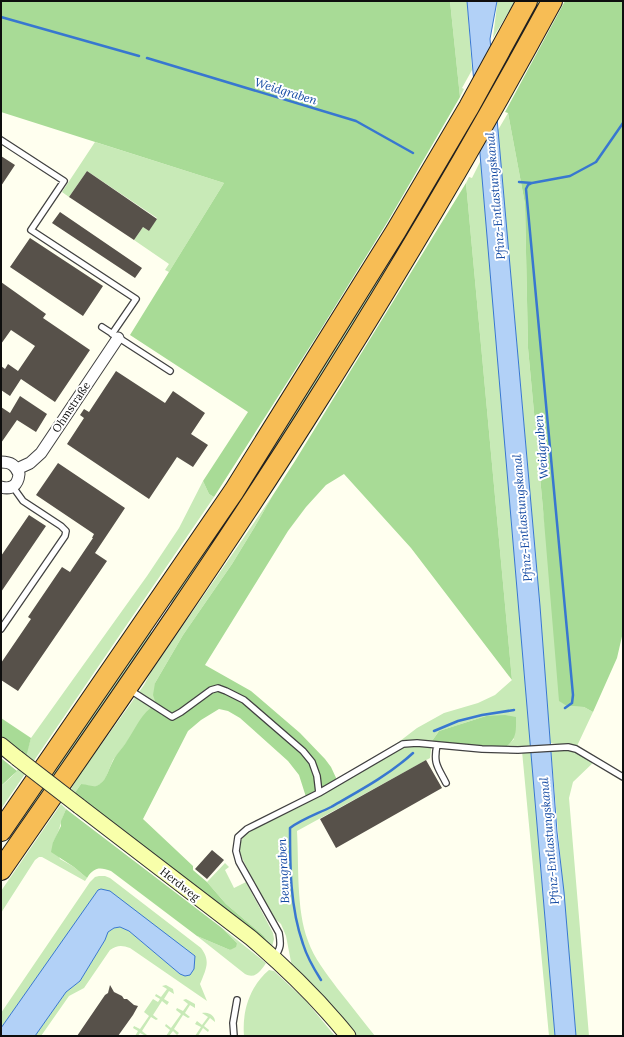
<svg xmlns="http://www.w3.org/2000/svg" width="624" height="1037" viewBox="0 0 624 1037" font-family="Lora,serif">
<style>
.green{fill:#c8eab7}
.forest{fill:#a8db96}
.water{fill:#b2d1f7;stroke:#3877d0}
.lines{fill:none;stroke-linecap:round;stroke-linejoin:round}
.stream{stroke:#3877d0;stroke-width:2.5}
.building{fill:#57514a}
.lane-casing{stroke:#414141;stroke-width:8}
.street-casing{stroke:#414141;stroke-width:13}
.secondary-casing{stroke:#303030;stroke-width:17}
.highway-casing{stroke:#1f1f1f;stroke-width:22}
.lane{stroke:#fff;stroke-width:5.5}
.street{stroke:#fff;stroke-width:11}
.secondary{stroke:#f8ffaa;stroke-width:15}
.highway{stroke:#f7bd55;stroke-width:20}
.secondary-bridge-casing{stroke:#303030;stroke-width:17;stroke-linecap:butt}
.secondary-bridge{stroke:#f8ffaa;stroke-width:15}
.labels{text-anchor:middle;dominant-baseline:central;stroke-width:4;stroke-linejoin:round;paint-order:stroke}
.street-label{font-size:11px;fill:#0e0e0e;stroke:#fff}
.water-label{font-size:12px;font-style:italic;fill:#144aa3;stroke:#fff}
</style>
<rect width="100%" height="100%" fill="#ffffef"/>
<!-- green -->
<path class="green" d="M 450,1 L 467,1 L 472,70 L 462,88 L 464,89 L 460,97 Z
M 497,1 L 515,1 L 493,38 L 497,5 Z
M 538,1 L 542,1 L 498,79 L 498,73 Z
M 508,113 L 525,204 L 528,348 L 543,509 L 567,706 L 584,707 L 593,712 L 577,746 L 598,758 L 573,782 L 569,798 L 589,1036 L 576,1036 L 551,751 L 558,744 L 550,743 L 540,606 L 498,130 Z
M 473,119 L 473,124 L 380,283 L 272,455 L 172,603 L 170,602 C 220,527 270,452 318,376 C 371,291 422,205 473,119 Z
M 95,142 L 224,183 L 169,272 L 165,270 L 169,264 L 134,240 L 143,227 L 149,231 L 157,218 L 87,171 L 69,197 L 62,192 Z
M 481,160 L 555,1036 L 549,1036 L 522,751 L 506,747 L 514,739 L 486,716 L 439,731 L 432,741 L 430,758 L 297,831 C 299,865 296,909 308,941 C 314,958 326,973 337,988 C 350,1004 362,1020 375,1036 L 352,1036 L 292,967 L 286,936 L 281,924 L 274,918 L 265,904 L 242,858 L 239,851 L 240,843 L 244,835 L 250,831 L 303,805 L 316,790 L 326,787 L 387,751 L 417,728 L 444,713 L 478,703 L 495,695 L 512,680 L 466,183 L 469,177 L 472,178 Z
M 203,481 L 209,494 L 214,497 L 1,809 L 1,786 C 20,771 24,761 31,738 L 147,576 L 179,528 Z
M 273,495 L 254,528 L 232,564 L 183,635 L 155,683 L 156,704 L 113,760 L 106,777 L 101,784 L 94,787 L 81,784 L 74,794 L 70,791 L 78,777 L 144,685 L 151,672 Z
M 150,631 L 152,633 L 16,831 L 13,829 Z
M 61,804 L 66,809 C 61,820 60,831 53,842 L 60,859 L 74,867 L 87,878 L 85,881 L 42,857 L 39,857 L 35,860 L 1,913 L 1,891 Z
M 225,863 L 229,867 L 225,870 L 234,888 L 246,882 L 273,933 L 274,939 L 272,947 L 267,947 L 264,936 L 226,904 L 207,882 Z
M 99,876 L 105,876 L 110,878 L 201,948 C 211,961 206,969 200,984 L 207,1001 L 130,948 C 122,945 117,945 110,950 L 84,988 L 69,996 L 41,1036 L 35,1036 L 66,992 L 80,981 L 105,940 L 108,932 L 114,928 L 120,927 L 129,931 L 180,974 L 101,889 L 98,891 L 1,1028 L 1,1013 L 90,882 L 95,877 Z
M 222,928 L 266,963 C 260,972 255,979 245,974 L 197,936 L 230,950 L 237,943 Z
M 269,970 L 274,971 L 306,1001 L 335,1036 L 244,1036 C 242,1012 249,987 269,970 Z
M 166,985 L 173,989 L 174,994 L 169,991 L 164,999 L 169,1002 L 167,1005 L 162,1001 L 153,1015 L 158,1019 L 156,1020 L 151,1017 L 142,1031 L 147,1035 L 146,1036 L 140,1033 L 138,1036 L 135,1036 L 138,1031 L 133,1028 L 134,1026 L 140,1029 L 149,1016 L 144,1012 L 153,999 L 158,1002 L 160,999 L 155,996 L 156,994 L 161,997 L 167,989 L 162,986 Z
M 186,999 L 195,1004 L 195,1008 L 190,1005 L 185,1013 L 190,1017 L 188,1018 L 183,1015 L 174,1029 L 179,1033 L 177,1035 L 173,1031 L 169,1036 L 166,1036 L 170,1030 L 165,1026 L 166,1024 L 171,1028 L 181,1014 L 176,1010 L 177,1008 L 183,1011 L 188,1004 L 183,1000 Z
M 202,1013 C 208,1012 215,1015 215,1022 L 210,1018 L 204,1026 L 209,1030 L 208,1032 L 203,1028 L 198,1036 L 195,1036 L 201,1027 L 195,1024 L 197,1021 L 202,1025 L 208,1017 Z"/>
<!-- forest -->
<path class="forest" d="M 1,1 L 450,1 L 460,97 L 388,221 L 318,334 L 214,497 L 209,494 L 203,481 L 248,412 L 130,335 L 224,183 L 1,112 Z
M 565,1 L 623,1 L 623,632 L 617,658 L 593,712 L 584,707 L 567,706 L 559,701 L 543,509 L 528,348 L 525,204 L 508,113 L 505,112 Z
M 466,183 L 512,680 L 411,548 L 344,474 L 326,485 L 306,507 L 288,531 L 205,665 L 251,691 L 300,733 L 325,759 L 331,767 L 337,780 C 327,787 316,791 306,797 L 299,775 L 288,761 L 240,718 L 228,711 L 219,709 L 201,720 L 188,731 L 143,819 L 193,866 L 193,870 L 207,882 L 226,904 L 264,936 L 266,940 L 265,945 L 74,794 L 81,784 C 85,784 92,787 96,786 C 106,783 108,770 113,761 C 116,754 123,748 127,741 C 136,728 141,713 156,704 L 153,695 L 155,683 L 183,635 L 232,564 L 254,528 L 273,495 L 295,461 Z
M 505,715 L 516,717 C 516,731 517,738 506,747 L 466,746 L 432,741 L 439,731 L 486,716 Z
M 1,718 L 31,738 L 26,757 L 1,739 Z
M 1,758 L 17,771 L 1,786 Z
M 66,809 L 222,928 L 237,943 L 236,947 L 230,950 L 197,936 L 111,871 C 100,867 94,867 87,878 L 74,867 L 51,852 L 53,842 L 61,826 L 61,821 Z"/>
<!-- water -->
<path class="water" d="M 467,1 L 497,1 L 490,39 L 540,606 L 557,832 L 564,892 L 576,1036 L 555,1036 Z
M 101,889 L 110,891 L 195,956 L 194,969 L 190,975 L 185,976 L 180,974 L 129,931 L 120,927 L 114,928 L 108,932 L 105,940 L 80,981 L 66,992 L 35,1036 L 1,1036 L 1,1028 L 98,890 Z"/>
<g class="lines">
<!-- stream -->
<path class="stream" d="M 1,17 L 139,56
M 147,58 L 356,121 L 413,153
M 519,182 L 532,183 L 570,176 L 596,162 L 623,123
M 532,183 L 528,185 L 526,189 L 573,695 L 572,703 L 565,708
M 434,731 L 458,721 L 482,715 L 514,710
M 321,980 C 314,969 307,957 303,944 C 290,907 290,867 290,828 C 302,819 317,814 331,807 C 359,791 389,775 413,753"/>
</g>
<!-- building -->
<path class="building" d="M 1,156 L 15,165 L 1,186 Z
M 87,171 L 157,219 L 149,231 L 143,227 L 134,240 L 69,197 Z
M 60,212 L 142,268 L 135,278 L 52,223 Z
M 30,238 L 103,286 L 83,316 L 10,267 Z
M 1,282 L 46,314 L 43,318 L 90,350 L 55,402 L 21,379 L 10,396 L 1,390 L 1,366 L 5,369 L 8,364 L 18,371 L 35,346 L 11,330 L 1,344 Z
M 116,371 L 165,403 L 173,391 L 205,413 L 191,434 L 208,445 L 193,467 L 177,457 L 149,499 L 67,444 L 84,418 L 80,415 L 84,409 L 89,412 Z
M 20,396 L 47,414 L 36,432 L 17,420 L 1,443 L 1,407 L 10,413 Z
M 58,463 L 125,508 L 95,553 L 107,561 L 18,691 L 1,680 L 1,663 L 31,619 L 28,617 L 62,567 L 70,572 L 93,538 L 92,538 L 94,534 L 36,495 Z
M 29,515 L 46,526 L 1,592 L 1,556 Z
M 426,760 L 442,788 L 336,848 L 320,819 Z
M 212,850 L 224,860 L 207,879 L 195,869 Z
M 110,985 L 114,992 L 122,996 L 124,999 L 127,999 L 134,1005 L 138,1006 L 133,1015 L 118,1036 L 77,1036 L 105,995 L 108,993 Z"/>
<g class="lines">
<defs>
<path id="lane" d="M 1,140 L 64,181 L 31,230 L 136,299 L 112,334
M 102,327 L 170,371
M 1,629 L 65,536 L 66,531 L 61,526 L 23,501 L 13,487
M 130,690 L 172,717 L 181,712 L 211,690 L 218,688 L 226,691 L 244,700 L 303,751 L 312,762 L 317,776 L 319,793
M 437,745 C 433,764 438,767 446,783
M 274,957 C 281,949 281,944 279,933 L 239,862 L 236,851 L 238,837 L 247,829 L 319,793 L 403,744 L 417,743 L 482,749 L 518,750 L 568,747 L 576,749 L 623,777
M 234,1036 L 233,1023 L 237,1000"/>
<path id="street" d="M 1,462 C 11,462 15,465 19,474 C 18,485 12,490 1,487
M 17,469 L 30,463 L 41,453 L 118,338"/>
<path id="secondary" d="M 1,745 L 17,758
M 79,806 L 251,938 C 286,968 319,1000 348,1036"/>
<path id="highway" d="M 1,831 L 234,491 L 396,231 L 469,107 L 527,1
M 1,870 C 104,721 208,573 305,420 C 392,283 475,143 552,1"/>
</defs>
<!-- lane casing -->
<use href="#lane" class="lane-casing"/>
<!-- street casing -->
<use href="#street" class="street-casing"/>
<!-- secondary casing -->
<use href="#secondary" class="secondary-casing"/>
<!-- highway casing -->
<use href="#highway" class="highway-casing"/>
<!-- lane -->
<use href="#lane" class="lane"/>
<!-- street -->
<use href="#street" class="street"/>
<!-- secondary -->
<use href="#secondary" class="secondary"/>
<!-- highway -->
<use href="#highway" class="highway"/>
<defs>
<path id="secondary-bridge" d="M 17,758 L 79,806"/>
</defs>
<!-- secondary-bridge casing -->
<use href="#secondary-bridge" class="secondary-bridge-casing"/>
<!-- secondary-bridge -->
<use href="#secondary-bridge" class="secondary-bridge"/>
</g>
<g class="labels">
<!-- street labels -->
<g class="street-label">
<text transform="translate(71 407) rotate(-56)">Ohmstraße</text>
<text transform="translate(180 884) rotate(38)">Herdweg</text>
</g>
<!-- water labels -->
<g class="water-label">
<text transform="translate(286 91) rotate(17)">Weidgraben</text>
<text transform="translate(495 196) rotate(-95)">Pfinz-Entlastungskanal</text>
<text transform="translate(541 447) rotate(-95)">Weidgraben</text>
<text transform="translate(522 518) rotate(-95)">Pfinz-Entlastungskanal</text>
<text transform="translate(549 841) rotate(-95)">Pfinz-Entlastungskanal</text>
<text transform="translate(283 871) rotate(-93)">Beungraben</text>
</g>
</g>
<!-- border -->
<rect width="624" height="1037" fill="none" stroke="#0e0e0e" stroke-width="4"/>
</svg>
